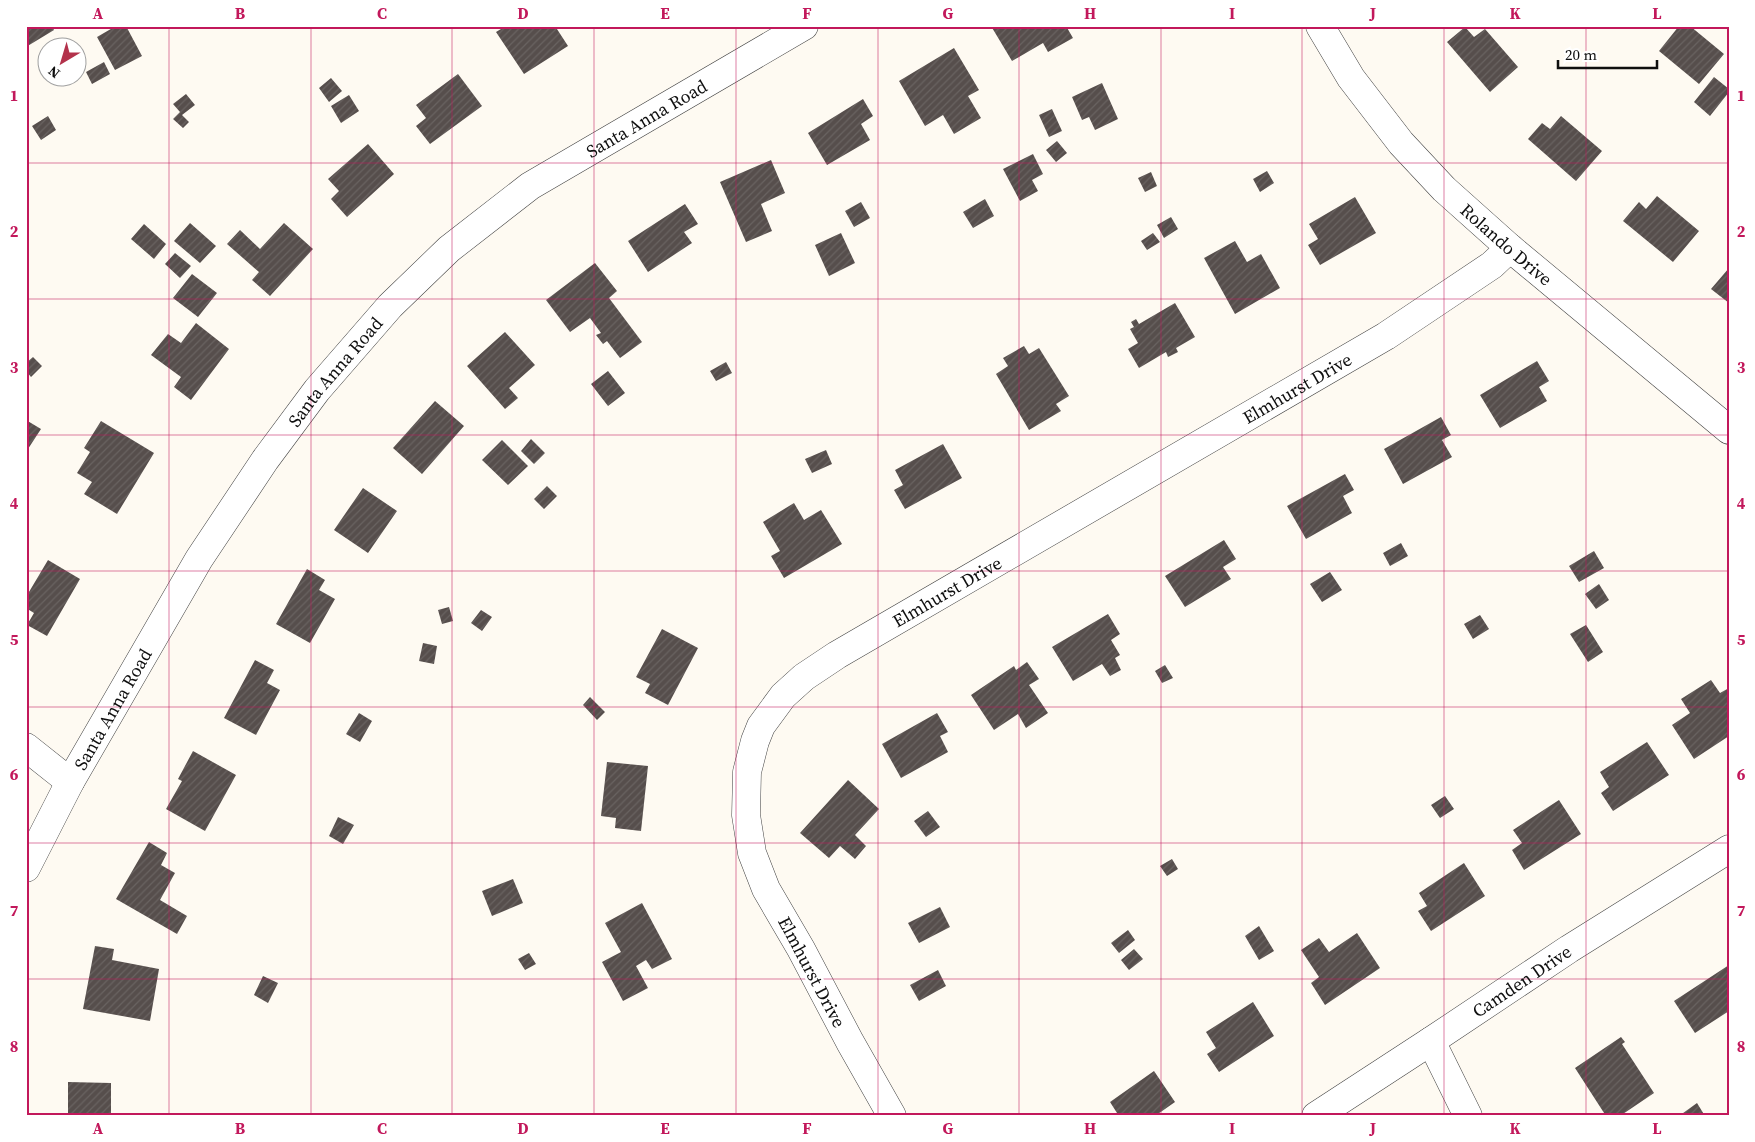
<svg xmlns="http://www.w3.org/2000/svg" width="1755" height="1142" viewBox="0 0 1755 1142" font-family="'Source Serif 4',serif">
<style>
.building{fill:url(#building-hatch)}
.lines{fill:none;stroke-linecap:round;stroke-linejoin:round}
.minor-casing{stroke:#424242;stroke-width:29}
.minor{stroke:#fff;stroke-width:28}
.grid{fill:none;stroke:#c2185b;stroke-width:1;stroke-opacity:0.55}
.labels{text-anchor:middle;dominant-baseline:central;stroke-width:5;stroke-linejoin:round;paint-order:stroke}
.street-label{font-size:18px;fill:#0f0f0f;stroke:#fff}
.neatline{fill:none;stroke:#c2185b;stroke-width:2}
.grid-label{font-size:16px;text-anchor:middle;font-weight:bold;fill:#c2185b}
</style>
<defs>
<pattern id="building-hatch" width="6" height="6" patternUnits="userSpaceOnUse" patternTransform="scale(1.25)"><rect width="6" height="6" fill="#564e4c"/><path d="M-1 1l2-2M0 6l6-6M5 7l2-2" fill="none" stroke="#696361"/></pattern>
</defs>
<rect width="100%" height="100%" fill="#fefaf2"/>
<!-- building -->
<path class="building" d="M 26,26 L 52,26 L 54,30 L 26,47 Z
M 116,26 L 126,26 L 142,56 L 115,70 L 97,37 Z
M 506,26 L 555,26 L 568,46 L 524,74 L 496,32 Z
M 991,26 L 1066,26 L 1073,38 L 1048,52 L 1043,43 L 1012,61 Z
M 1679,26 L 1690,26 L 1724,54 L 1699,84 L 1659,51 Z
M 1465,27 L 1474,37 L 1485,29 L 1518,67 L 1490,92 L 1447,42 Z
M 954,48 L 979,90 L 968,96 L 981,118 L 954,134 L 943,115 L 925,126 L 899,81 Z
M 104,62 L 110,74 L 92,84 L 86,72 Z
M 458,74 L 482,106 L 430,144 L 416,126 L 426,118 L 416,105 Z
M 1714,77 L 1729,89 L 1729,92 L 1710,116 L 1694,102 Z
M 331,78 L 342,91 L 329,102 L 319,88 Z
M 1102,83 L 1118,119 L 1095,130 L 1089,117 L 1082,120 L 1072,97 Z
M 186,94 L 195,105 L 182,115 L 189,122 L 183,128 L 173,119 L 180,112 L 173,104 Z
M 349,95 L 359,111 L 341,123 L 331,106 Z
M 863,99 L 873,116 L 861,124 L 870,140 L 827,165 L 808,133 Z
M 1052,109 L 1062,131 L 1049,137 L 1039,115 Z
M 48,116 L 56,130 L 41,140 L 32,126 Z
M 1561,116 L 1602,151 L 1576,181 L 1528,139 L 1542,123 L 1550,129 Z
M 1057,141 L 1067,153 L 1056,162 L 1046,150 Z
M 368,144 L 394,174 L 347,217 L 331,199 L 339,191 L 328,179 Z
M 1033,154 L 1043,174 L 1032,180 L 1038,191 L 1020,201 L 1003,169 Z
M 771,160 L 785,193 L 761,204 L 772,231 L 746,242 L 720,182 Z
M 1267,171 L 1274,183 L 1260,192 L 1253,179 Z
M 1151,172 L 1157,186 L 1145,192 L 1138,178 Z
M 1657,196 L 1699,231 L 1673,262 L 1623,221 L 1639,202 L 1646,209 Z
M 1355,197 L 1376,233 L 1320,265 L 1308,245 L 1318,239 L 1309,224 Z
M 985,199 L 994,216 L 973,228 L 963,212 Z
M 861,202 L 870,218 L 854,227 L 845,211 Z
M 685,204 L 698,224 L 684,232 L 692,243 L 648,272 L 628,241 Z
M 1171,217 L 1178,229 L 1164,238 L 1157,225 Z
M 190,223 L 216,246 L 200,263 L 174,241 Z
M 284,223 L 313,249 L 270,296 L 252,280 L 259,272 L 227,244 L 240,230 L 260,249 Z
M 144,224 L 166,244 L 154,259 L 131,239 Z
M 841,233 L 855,263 L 829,276 L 815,245 Z
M 1153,233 L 1160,242 L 1147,250 L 1141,241 Z
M 1235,241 L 1247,262 L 1261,254 L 1280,288 L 1235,314 L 1204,258 Z
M 175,253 L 191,266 L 180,278 L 165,264 Z
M 595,263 L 617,291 L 609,298 L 642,342 L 620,358 L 607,341 L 603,344 L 596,335 L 601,333 L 590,318 L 570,332 L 546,300 Z
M 1729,268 L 1729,303 L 1711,289 Z
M 192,274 L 217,293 L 198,317 L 173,298 Z
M 1175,303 L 1195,337 L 1176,348 L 1178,352 L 1168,357 L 1166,352 L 1139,368 L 1128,349 L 1138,343 L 1130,329 L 1134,327 L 1131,322 L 1136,319 L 1139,324 Z
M 196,323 L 229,349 L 191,400 L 174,387 L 181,377 L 151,355 L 168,334 L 181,343 Z
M 505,332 L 535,365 L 509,388 L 518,398 L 505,409 L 467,366 Z
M 1024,346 L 1029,354 L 1039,348 L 1069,396 L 1056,404 L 1061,411 L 1029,430 L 996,374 L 1008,366 L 1003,358 Z
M 33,357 L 42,366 L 31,377 L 26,371 L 26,363 Z
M 1537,361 L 1549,381 L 1539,387 L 1547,401 L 1500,428 L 1480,395 Z
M 726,362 L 732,373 L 716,381 L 710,371 Z
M 608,371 L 625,393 L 608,406 L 591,384 Z
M 435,401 L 464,426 L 422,474 L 393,448 Z
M 1441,417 L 1451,435 L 1442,440 L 1452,457 L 1403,484 L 1384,449 Z
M 26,420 L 41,429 L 26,452 Z
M 101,421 L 154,453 L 117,514 L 84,494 L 92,482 L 77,473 L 90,452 L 84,448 Z
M 531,439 L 545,453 L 534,464 L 521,451 Z
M 502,440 L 528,466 L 508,485 L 482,460 Z
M 943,444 L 962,478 L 905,509 L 894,490 L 903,485 L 895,470 Z
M 826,450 L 832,464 L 812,473 L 805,459 Z
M 1345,474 L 1354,490 L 1343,496 L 1352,513 L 1306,539 L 1287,506 Z
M 547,486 L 557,496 L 544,509 L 534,499 Z
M 363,488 L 397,511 L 368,553 L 334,530 Z
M 794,503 L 804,520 L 821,510 L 842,544 L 784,578 L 771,556 L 780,551 L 763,522 Z
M 1224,540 L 1236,559 L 1223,567 L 1231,579 L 1185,607 L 1165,576 Z
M 1401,543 L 1408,556 L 1390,566 L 1383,553 Z
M 1594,551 L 1604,568 L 1579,582 L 1569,566 Z
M 48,560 L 80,579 L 47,636 L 27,625 L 34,613 L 26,608 L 26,597 Z
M 307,569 L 325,580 L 319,590 L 335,599 L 310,643 L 276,624 Z
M 1330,572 L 1342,590 L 1322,602 L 1310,584 Z
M 1599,584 L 1609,600 L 1596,609 L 1585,594 Z
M 449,607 L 453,621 L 442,624 L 438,610 Z
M 481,610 L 492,617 L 482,631 L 471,623 Z
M 1108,614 L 1120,634 L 1111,640 L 1120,655 L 1115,658 L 1121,670 L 1110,676 L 1102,664 L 1073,681 L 1052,647 Z
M 1480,615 L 1489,629 L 1473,639 L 1464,624 Z
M 1586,625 L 1603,652 L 1588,662 L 1570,634 Z
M 662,629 L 698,648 L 668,705 L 645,693 L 650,684 L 636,677 Z
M 423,643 L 437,646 L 434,664 L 419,661 Z
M 255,660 L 274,670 L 267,683 L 280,690 L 256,735 L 224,718 Z
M 1027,662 L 1039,679 L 1029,685 L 1048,713 L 1026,728 L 1018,714 L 994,730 L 971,695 L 1014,666 L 1016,670 Z
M 1165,665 L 1173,678 L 1162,683 L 1155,671 Z
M 1711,680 L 1720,693 L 1729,688 L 1729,736 L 1694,759 L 1672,725 L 1690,713 L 1681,699 Z
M 590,697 L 605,712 L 597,720 L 583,705 Z
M 359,713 L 372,721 L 360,742 L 346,734 Z
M 937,713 L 948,732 L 940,736 L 948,752 L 901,778 L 882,744 Z
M 1647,742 L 1669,775 L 1613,811 L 1601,793 L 1609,787 L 1600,772 Z
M 193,751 L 236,775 L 205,831 L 166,809 L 182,781 L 178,779 Z
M 607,762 L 648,766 L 641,831 L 615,828 L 616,818 L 601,816 Z
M 848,780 L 879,809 L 855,835 L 866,846 L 855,859 L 840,846 L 829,858 L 800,833 Z
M 1445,796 L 1454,809 L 1440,818 L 1431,805 Z
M 1559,800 L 1581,834 L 1524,870 L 1512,850 L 1522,843 L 1513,830 Z
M 928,811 L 940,827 L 926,837 L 914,821 Z
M 338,817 L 354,825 L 343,844 L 329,836 Z
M 149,842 L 167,853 L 161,865 L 175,873 L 160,900 L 187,916 L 177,934 L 116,899 Z
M 1172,859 L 1178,869 L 1167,876 L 1160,866 Z
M 1464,863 L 1485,896 L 1431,931 L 1418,911 L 1427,906 L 1419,893 Z
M 513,879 L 523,903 L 492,916 L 482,891 Z
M 642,903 L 672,959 L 652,969 L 646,960 L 636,966 L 648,988 L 623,1001 L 602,962 L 621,952 L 605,923 Z
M 940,907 L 950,927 L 919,943 L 908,923 Z
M 1259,926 L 1274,951 L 1259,960 L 1245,936 Z
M 1128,930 L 1135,940 L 1119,953 L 1111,943 Z
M 1357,933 L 1380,968 L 1325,1005 L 1311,983 L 1319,977 L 1301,950 L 1319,938 L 1329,952 Z
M 95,946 L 114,949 L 112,960 L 159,969 L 150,1021 L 83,1009 Z
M 1134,949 L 1143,959 L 1129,970 L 1121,960 Z
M 529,953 L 536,964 L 525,970 L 518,959 Z
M 1729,965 L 1729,1011 L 1695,1033 L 1674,1001 Z
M 938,970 L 946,986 L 919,1001 L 910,985 Z
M 263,976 L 278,983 L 268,1003 L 254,995 Z
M 1253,1002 L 1274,1036 L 1219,1072 L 1207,1054 L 1216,1048 L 1206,1032 Z
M 1621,1037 L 1625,1042 L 1622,1044 L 1654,1093 L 1620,1116 L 1606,1116 L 1575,1068 Z
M 1154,1071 L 1175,1102 L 1155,1116 L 1113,1116 L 1117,1113 L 1110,1102 Z
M 68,1082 L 111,1083 L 111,1116 L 68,1116 Z
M 1697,1103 L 1705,1116 L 1679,1116 Z"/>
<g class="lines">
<defs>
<g id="minor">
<path id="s1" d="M 1320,26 L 1351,78 L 1401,143 L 1444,189 L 1510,248 L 1729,430"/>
<path d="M 26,747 L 70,782"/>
<path id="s2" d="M 26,868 L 70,782 L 199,559 L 265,460 L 317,390 L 390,306 L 449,249 L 530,186 L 804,26"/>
<path d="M 1431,1041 L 1468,1116"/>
<path id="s3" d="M 892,1116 L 850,1042 L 801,949 L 766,889 L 752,853 L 746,815 L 747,772 L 755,741 L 761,726 L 783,696 L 804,677 L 837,655 L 1386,336 L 1492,265 L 1510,248"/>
<path id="s4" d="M 1316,1116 L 1431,1041 L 1569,949 L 1729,849"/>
</g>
</defs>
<!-- minor casing -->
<use href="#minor" class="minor-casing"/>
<!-- minor -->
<use href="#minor" class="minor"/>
</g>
<!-- grid -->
<path class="grid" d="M 169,26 L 169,1116M 311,26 L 311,1116M 452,26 L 452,1116M 594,26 L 594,1116M 736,26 L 736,1116M 878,26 L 878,1116M 1019,26 L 1019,1116M 1161,26 L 1161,1116M 1302,26 L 1302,1116M 1444,26 L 1444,1116M 1586,26 L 1586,1116M 26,163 L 1729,163M 26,299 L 1729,299M 26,435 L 1729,435M 26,571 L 1729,571M 26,707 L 1729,707M 26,843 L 1729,843M 26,979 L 1729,979"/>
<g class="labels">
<!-- street labels -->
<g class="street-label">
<text stroke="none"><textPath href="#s2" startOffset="991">Santa Anna Road</textPath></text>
<text stroke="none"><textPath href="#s1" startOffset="289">Rolando Drive</textPath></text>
<text stroke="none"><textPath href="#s2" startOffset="586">Santa Anna Road</textPath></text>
<text stroke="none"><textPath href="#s3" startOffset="1065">Elmhurst Drive</textPath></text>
<text stroke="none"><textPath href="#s3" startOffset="660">Elmhurst Drive</textPath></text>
<text stroke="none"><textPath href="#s2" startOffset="181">Santa Anna Road</textPath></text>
<text transform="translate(812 972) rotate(62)">Elmhurst Drive</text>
<text stroke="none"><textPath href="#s4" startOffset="246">Camden Drive</textPath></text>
</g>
</g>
<!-- border -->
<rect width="1755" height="1142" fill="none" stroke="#ffffff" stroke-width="55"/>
<!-- north arrow -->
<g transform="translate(62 62) rotate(218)"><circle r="24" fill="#ffffff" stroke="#9f9f9f"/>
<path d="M0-4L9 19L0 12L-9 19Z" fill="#b3324b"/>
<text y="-8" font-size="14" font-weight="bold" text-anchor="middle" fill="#0f0f0f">N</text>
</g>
<!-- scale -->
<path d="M1558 60v8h99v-8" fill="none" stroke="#0f0f0f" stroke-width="2.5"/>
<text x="1565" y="60" font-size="15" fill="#0f0f0f" stroke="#ffffff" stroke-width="4" paint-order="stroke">20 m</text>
<rect x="28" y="28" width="1700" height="1086" class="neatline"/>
<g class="grid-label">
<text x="98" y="19">A</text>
<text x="240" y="19">B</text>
<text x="382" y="19">C</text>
<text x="523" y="19">D</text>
<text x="665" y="19">E</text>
<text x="807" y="19">F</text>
<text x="948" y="19">G</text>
<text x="1090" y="19">H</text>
<text x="1232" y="19">I</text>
<text x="1373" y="19">J</text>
<text x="1515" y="19">K</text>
<text x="1657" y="19">L</text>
<text x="14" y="101">1</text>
<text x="1741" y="101">1</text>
<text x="14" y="237">2</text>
<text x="1741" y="237">2</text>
<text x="14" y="373">3</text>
<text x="1741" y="373">3</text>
<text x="14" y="509">4</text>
<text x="1741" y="509">4</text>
<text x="14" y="645">5</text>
<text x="1741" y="645">5</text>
<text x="14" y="780">6</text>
<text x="1741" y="780">6</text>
<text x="14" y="916">7</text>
<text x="1741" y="916">7</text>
<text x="14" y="1052">8</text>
<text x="1741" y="1052">8</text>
<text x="98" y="1134">A</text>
<text x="240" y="1134">B</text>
<text x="382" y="1134">C</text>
<text x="523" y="1134">D</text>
<text x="665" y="1134">E</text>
<text x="807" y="1134">F</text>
<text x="948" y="1134">G</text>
<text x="1090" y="1134">H</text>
<text x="1232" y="1134">I</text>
<text x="1373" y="1134">J</text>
<text x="1515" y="1134">K</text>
<text x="1657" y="1134">L</text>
</g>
</svg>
